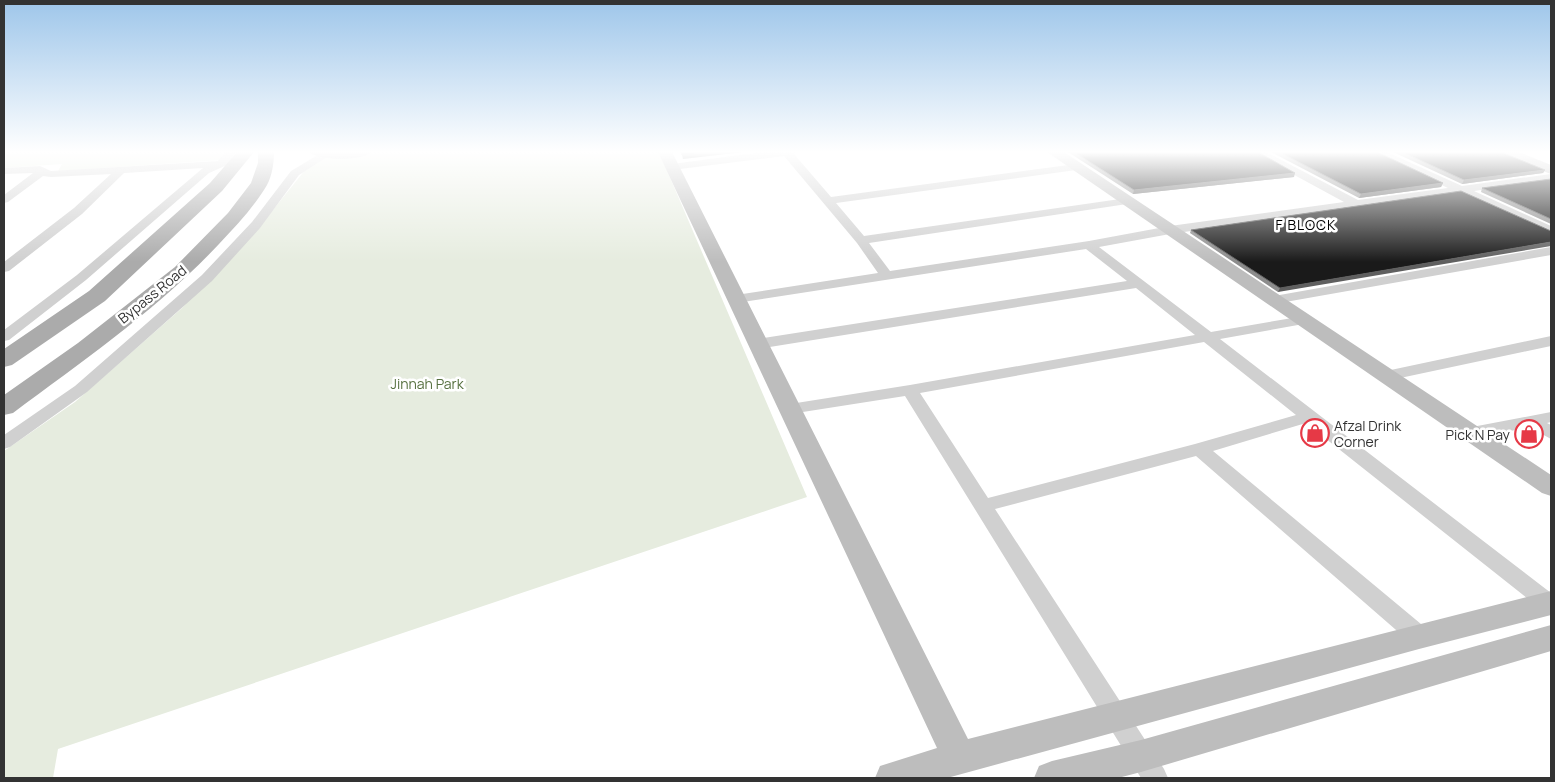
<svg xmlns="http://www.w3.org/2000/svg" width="1555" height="782" viewBox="0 0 1555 782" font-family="Manrope,sans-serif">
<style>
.green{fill:#e6ecdf}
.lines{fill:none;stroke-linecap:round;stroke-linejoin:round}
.street{fill:#d0d0d0;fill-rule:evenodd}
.secondary{fill:#bdbdbd;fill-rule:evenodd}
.primary{fill:#ababab;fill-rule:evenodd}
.wall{fill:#8c8c8c}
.shaded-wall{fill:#5f5f5f}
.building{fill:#1a1a1a;stroke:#5f5f5f}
.labels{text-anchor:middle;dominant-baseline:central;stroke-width:5;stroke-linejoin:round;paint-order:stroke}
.far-quarter-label{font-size:14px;letter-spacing:1px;fill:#000;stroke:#fff}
.street-label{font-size:14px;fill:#333;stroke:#fff}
.park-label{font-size:14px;fill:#56703f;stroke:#fff}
.poi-label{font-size:14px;fill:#333;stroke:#fff;text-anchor:start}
</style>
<rect width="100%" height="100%" fill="#fff"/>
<!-- green -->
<path class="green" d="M 4,152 L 224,152 L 220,160 L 58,171 L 62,164 L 4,168 Z
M 380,152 L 659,152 L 807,497 L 58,749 L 53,778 L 4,778 L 4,451 L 75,402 L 182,308 L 256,225 L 264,221 L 314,159 Z"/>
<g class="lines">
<!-- street -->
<path class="street" d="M 225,152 L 236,152 L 227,165 L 209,173 L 86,280 L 9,340 L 4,341 L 4,330 L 77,275 L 203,168 L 124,173 L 82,214 L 9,271 L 4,272 L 4,262 L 74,208 L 111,174 L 51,177 L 43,176 L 8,202 L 4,203 L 4,195 L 33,173 L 4,174 L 4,168 L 40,166 L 51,171 L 218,161 Z
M 762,152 L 796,152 L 794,154 L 831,197 L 1076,164 L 1081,167 L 1076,170 L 836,203 L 864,236 L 1127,198 L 1133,201 L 1127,204 L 869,243 L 890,271 L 1089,241 L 1170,226 L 1344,202 L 1252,152 L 1266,152 L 1358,200 L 1448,188 L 1372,152 L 1387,152 L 1462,186 L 1551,174 L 1551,180 L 1474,191 L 1551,226 L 1551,234 L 1459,193 L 1170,234 L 1099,247 L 1211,332 L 1304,316 L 1309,317 L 1311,320 L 1309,323 L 1220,339 L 1551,593 L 1551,612 L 1542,610 L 1306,423 L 1213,451 L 1427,629 L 1430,636 L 1427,643 L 1419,645 L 1411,643 L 1196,456 L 995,509 L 1164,769 L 1168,778 L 1141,778 L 905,396 L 790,414 L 784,413 L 782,409 L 784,405 L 790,404 L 910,385 L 1195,335 L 1136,288 L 758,349 L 753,347 L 750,344 L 753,341 L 758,339 L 1127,281 L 1086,249 L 736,303 L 731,302 L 729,299 L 736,295 L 878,273 L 857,243 L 784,156 L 672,170 L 667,167 L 672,164 ZM 1204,342 L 1296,415 L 1195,444 L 988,498 L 920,393 Z
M 321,153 L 327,152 L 330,155 L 299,175 L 260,228 L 212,281 L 87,392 L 10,447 L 4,449 L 4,435 L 75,386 L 202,275 L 252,222 L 291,171 Z
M 1551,247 L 1551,255 L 1274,304 L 1267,300 L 1274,296 Z
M 1551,336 L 1551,346 L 1386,381 L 1380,379 L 1378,376 L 1380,373 L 1386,371 Z
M 1551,412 L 1551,422 L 1547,423 L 1551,425 L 1551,439 L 1529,427 L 1472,439 L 1466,437 L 1463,433 L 1466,429 L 1472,427 Z"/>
<!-- secondary -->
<path class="secondary" d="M 309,152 L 372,152 C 364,161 318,161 309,152 Z
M 658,152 L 672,152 L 968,739 L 1551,591 L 1551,615 L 1419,649 L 947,778 L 875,778 L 880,766 L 937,748 Z
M 1047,152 L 1064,152 L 1551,475 L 1551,496 L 1542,493 Z
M 1498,152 L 1519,152 L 1551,165 L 1551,174 L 1500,155 Z
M 1551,625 L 1551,651 L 1141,772 L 1118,778 L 1034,778 L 1039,766 L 1052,761 L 1141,740 Z"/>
<!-- primary -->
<path class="primary" d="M 237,152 L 254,152 L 222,191 L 105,301 L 12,365 L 4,367 L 4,349 L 89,291 L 210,183 Z
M 258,152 L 274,152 C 274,163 272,176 267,185 C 254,207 236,226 219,244 C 158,309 84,360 13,413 L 4,415 L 4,395 L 78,343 L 175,267 L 228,213 L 251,183 L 258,163 Z"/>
</g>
<!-- wall -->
<path class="wall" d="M 1068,152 L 1258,152 L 1294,177 L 1133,194 Z
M 1271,152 L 1377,152 L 1443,183 L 1441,187 L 1359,198 Z
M 1393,152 L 1501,152 L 1545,170 L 1543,173 L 1462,184 Z
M 1551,179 L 1551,224 L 1481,192 L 1482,188 Z
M 1461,191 L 1278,292 L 1190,233 L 1191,230 Z"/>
<!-- shaded-wall -->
<path class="shaded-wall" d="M 711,152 L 744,152 L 683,159 L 682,155 Z
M 1545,170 L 1543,173 L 1462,184 L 1464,180 Z
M 1295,173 L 1294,177 L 1133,194 L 1134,190 Z
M 1443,183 L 1441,187 L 1359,198 L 1361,194 Z
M 1551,242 L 1551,246 L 1278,292 L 1280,288 Z"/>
<!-- building -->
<path class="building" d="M 681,152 L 711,152 L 682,155 Z
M 1074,152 L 1258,152 L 1295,173 L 1134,190 Z
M 1279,152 L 1377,152 L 1443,183 L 1361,194 Z
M 1402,152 L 1501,152 L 1545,170 L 1464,180 Z
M 1551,179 L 1551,219 L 1482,188 Z
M 1461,191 L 1551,231 L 1551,242 L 1280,288 L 1191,230 Z"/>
<!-- sky -->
<linearGradient id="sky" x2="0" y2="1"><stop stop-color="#9ec6ea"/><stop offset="0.58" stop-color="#fff"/><stop offset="1" stop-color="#fff" stop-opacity="0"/></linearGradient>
<rect width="1555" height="262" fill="url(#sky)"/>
<!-- icons -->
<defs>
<symbol id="shop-ring" viewBox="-11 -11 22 22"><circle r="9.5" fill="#fff" stroke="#e63946" stroke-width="1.5"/><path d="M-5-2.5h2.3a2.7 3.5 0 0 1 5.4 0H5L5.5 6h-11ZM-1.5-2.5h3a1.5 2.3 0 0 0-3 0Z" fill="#e63946"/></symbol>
</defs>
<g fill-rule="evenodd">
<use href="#shop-ring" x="1299" y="417" width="32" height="32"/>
<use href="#shop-ring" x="1513" y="418" width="32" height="32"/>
</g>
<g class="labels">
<!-- far-quarter labels -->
<g class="far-quarter-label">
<text x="1306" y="224">F BLOCK</text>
</g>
<!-- street labels -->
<g class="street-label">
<text transform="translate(152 294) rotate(-39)">Bypass Road</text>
</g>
<!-- park labels -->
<g class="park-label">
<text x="427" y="383">Jinnah Park</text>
</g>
<!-- poi labels -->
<g class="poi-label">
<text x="1334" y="425">Afzal Drink<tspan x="1334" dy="16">Corner</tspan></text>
<text x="1510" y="434" text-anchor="end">Pick N Pay</text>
</g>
</g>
<!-- border -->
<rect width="1555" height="782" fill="none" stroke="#333333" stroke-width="10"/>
</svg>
